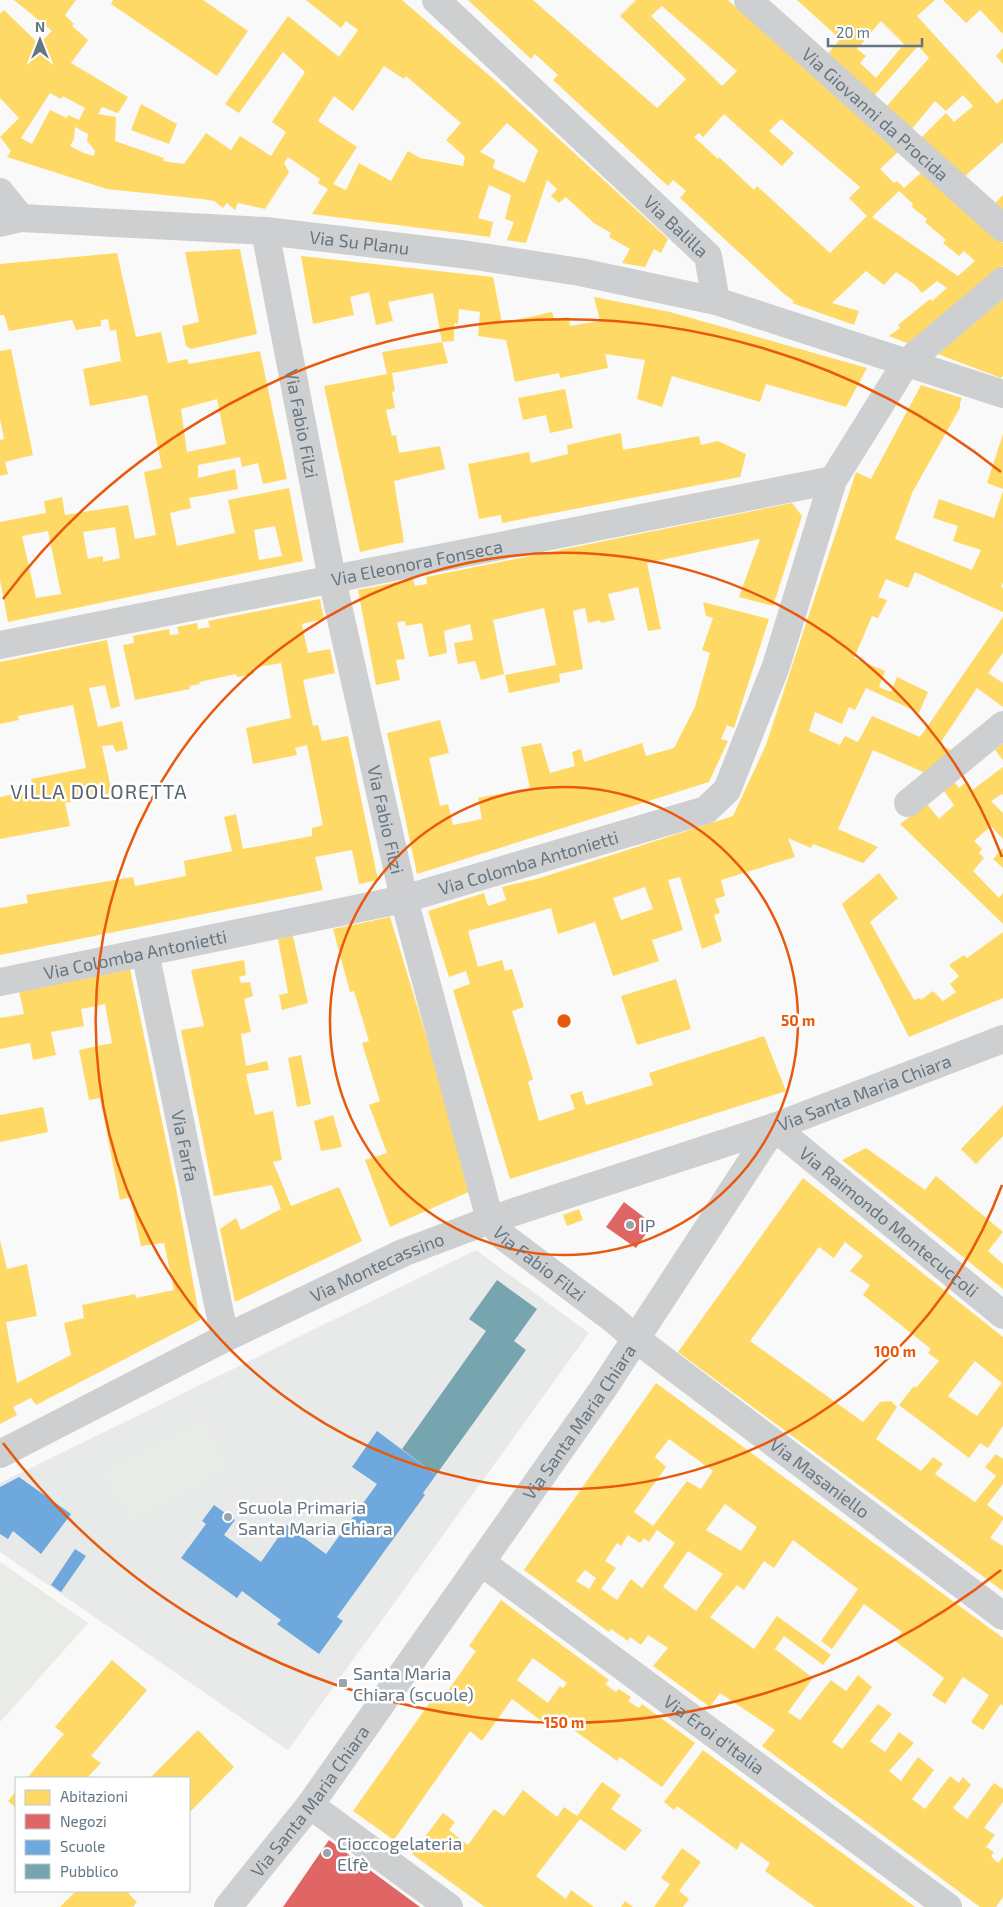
<svg xmlns="http://www.w3.org/2000/svg" width="1003" height="1907" viewBox="0 0 1003 1907" font-family="'Exo 2',sans-serif">
<style>
.built{fill:#e8e9e9}
.green{fill:#e8ebe6}
.homes{fill:#ffd966;fill-rule:evenodd}
.shops{fill:#e06666}
.schools{fill:#6fa8dc}
.public{fill:#76a5af}
.lines{fill:none;stroke-linecap:round;stroke-linejoin:round}
.minor{stroke:#cecfd0;stroke-width:28}
.ring{fill:none;stroke:#e8590c;stroke-width:2.5}
.poi-dot{fill:#99a4ac;stroke:#fff;stroke-width:2}
.labels{text-anchor:middle;dominant-baseline:central;stroke-width:5;stroke-linejoin:round;paint-order:stroke}
.street-label{font-size:18px;fill:#657683;stroke:#fff}
.poi-label{font-size:18px;fill:#657683;stroke:#fff;text-anchor:start}
.quarter-label{font-size:20px;letter-spacing:1px;fill:#57646e;stroke:#fff}
.centre{fill:#e8590c;stroke:#fff;stroke-width:2.5}
.ring-label{font-size:15px;text-anchor:middle;font-weight:bold;fill:#e8590c;stroke:#fff;stroke-width:5;stroke-linejoin:round;paint-order:stroke}
</style>
<rect width="100%" height="100%" fill="#f9f9f9"/>
<!-- built -->
<path class="built" d="M 476,1250 L 589,1333 L 288,1750 L 0,1552 L 0,1483 Z"/>
<!-- green -->
<path class="green" d="M 204,1417 L 232,1470 L 128,1525 L 100,1471 Z
M 0,1562 L 88,1623 L 0,1722 Z"/>
<!-- homes -->
<path class="homes" d="M 14,0 L 76,0 L 65,15 L 74,24 L 72,26 L 88,40 L 71,63 L 128,97 L 118,113 L 102,107 L 98,114 L 116,117 L 115,141 L 164,158 L 163,161 L 184,164 L 206,133 L 231,150 L 240,136 L 271,156 L 286,132 L 272,122 L 305,72 L 283,52 L 239,113 L 225,104 L 288,16 L 339,57 L 358,30 L 346,21 L 341,28 L 306,0 L 402,0 L 498,83 L 668,239 L 661,253 L 654,249 L 645,267 L 622,263 L 630,249 L 609,237 L 611,233 L 594,223 L 566,197 L 559,203 L 551,196 L 557,189 L 547,180 L 526,243 L 507,240 L 514,222 L 505,219 L 511,195 L 489,185 L 478,218 L 493,222 L 490,237 L 312,214 L 328,189 L 318,183 L 320,179 L 288,157 L 284,163 L 289,172 L 265,209 L 238,203 L 235,210 L 227,203 L 223,208 L 214,201 L 202,199 L 107,189 L 7,157 L 11,151 L 0,137 L 19,118 L 0,98 L 0,14 L 4,10 L 39,44 L 52,31 ZM 384,66 L 404,79 L 406,76 L 461,123 L 446,140 L 465,157 L 463,166 L 420,158 L 408,151 L 391,181 L 359,163 L 346,190 L 333,184 L 357,147 L 318,121 L 334,96 L 353,111 ZM 50,93 L 61,99 L 63,96 L 85,108 L 79,120 L 68,115 L 67,118 L 50,110 L 32,144 L 21,138 ZM 507,123 L 538,150 L 525,183 L 493,168 L 495,160 L 480,152 ZM 75,127 L 88,134 L 87,141 L 95,151 L 94,156 L 84,153 L 70,146 L 74,139 Z
M 113,0 L 203,0 L 248,31 L 217,76 L 111,4 Z
M 468,0 L 533,0 L 657,108 L 686,79 L 620,16 L 636,0 L 728,0 L 898,152 L 880,169 L 894,183 L 897,181 L 904,188 L 922,172 L 1003,243 L 1003,266 L 909,344 L 889,336 L 900,328 L 898,325 L 930,299 L 932,301 L 947,288 L 937,281 L 922,293 L 914,284 L 896,272 L 884,285 L 866,271 L 832,303 L 859,311 L 854,325 L 792,303 L 794,301 L 784,294 L 680,198 L 686,191 L 673,180 L 668,186 L 553,80 L 558,75 L 535,54 L 531,59 ZM 662,6 L 737,71 L 722,86 L 651,16 ZM 724,114 L 782,166 L 794,153 L 769,131 L 781,119 L 860,187 L 849,198 L 867,216 L 830,253 L 757,186 L 754,190 L 719,157 L 718,159 L 694,137 L 699,133 L 703,137 ZM 899,191 L 913,204 L 912,207 L 927,219 L 925,222 L 946,240 L 943,243 L 959,256 L 964,251 L 975,261 L 958,276 L 872,217 Z
M 797,0 L 935,0 L 917,16 L 997,104 L 1003,98 L 1003,142 L 964,177 L 919,140 L 946,113 L 954,122 L 973,106 L 963,95 L 946,111 L 935,101 L 910,131 L 885,108 L 929,58 L 918,46 L 873,97 L 826,56 L 840,39 ZM 881,21 L 904,44 L 876,78 L 860,63 L 866,56 L 857,49 Z
M 943,0 L 1003,0 L 1003,34 L 980,10 L 966,23 Z
M 1003,48 L 1003,64 L 996,56 Z
M 141,104 L 177,124 L 169,144 L 131,130 Z
M 1003,195 L 1003,213 L 994,204 Z
M 240,249 L 257,334 L 191,349 L 186,346 L 182,326 L 199,322 L 185,252 Z
M 117,253 L 136,337 L 161,332 L 168,363 L 187,359 L 189,364 L 260,351 L 287,479 L 263,484 L 258,463 L 242,467 L 240,457 L 198,465 L 198,478 L 235,469 L 238,489 L 189,498 L 191,508 L 170,513 L 177,546 L 235,533 L 228,500 L 289,488 L 303,561 L 8,622 L 0,580 L 0,522 L 46,513 L 44,501 L 62,497 L 65,515 L 128,505 L 135,539 L 156,535 L 144,472 L 162,468 L 147,395 L 90,406 L 83,369 L 121,361 L 116,330 L 110,331 L 108,319 L 101,320 L 101,326 L 76,330 L 72,320 L 9,331 L 4,315 L 0,315 L 0,264 ZM 217,399 L 226,444 L 187,452 L 181,409 ZM 275,526 L 282,556 L 259,560 L 254,530 ZM 115,527 L 120,558 L 103,562 L 103,556 L 88,559 L 83,532 ZM 48,531 L 61,594 L 36,598 L 22,536 Z
M 301,256 L 493,277 L 502,323 L 552,312 L 554,319 L 569,317 L 570,326 L 600,321 L 594,297 L 670,312 L 867,368 L 846,407 L 766,384 L 760,402 L 672,376 L 662,407 L 637,399 L 645,360 L 605,354 L 608,368 L 560,378 L 559,373 L 515,382 L 506,340 L 478,336 L 480,312 L 459,309 L 458,324 L 454,323 L 454,341 L 442,342 L 433,293 L 388,302 L 393,321 L 376,325 L 369,292 L 350,297 L 354,315 L 313,324 Z
M 1003,299 L 1003,376 L 1001,378 L 938,354 Z
M 442,342 L 448,363 L 392,373 L 395,391 L 392,392 L 395,408 L 386,410 L 392,436 L 396,435 L 399,453 L 440,446 L 445,469 L 394,481 L 404,542 L 360,552 L 324,386 L 387,374 L 382,352 Z
M 11,349 L 33,455 L 5,462 L 8,474 L 0,476 L 0,440 L 4,439 L 0,419 L 0,351 Z
M 921,385 L 962,398 L 960,403 L 960,408 L 913,491 L 895,539 L 972,570 L 981,550 L 953,541 L 958,526 L 933,518 L 939,499 L 994,518 L 1003,491 L 1003,583 L 1001,587 L 1003,588 L 1003,612 L 915,572 L 908,588 L 886,579 L 878,597 L 887,600 L 878,618 L 872,616 L 854,658 L 885,671 L 879,687 L 891,692 L 897,677 L 928,692 L 919,713 L 866,688 L 855,710 L 849,707 L 842,724 L 815,712 L 809,731 L 840,745 L 845,736 L 858,742 L 872,716 L 920,737 L 1003,617 L 1003,653 L 988,673 L 1003,683 L 1003,707 L 977,688 L 939,745 L 958,753 L 930,775 L 873,750 L 838,829 L 878,847 L 863,863 L 813,844 L 811,848 L 788,838 L 795,857 L 721,880 L 725,896 L 715,899 L 720,913 L 714,915 L 722,941 L 702,949 L 680,877 L 668,880 L 683,930 L 652,940 L 659,961 L 613,976 L 595,922 L 558,934 L 551,908 L 468,931 L 478,967 L 502,960 L 505,971 L 512,969 L 524,1007 L 512,1011 L 533,1079 L 528,1082 L 539,1121 L 575,1109 L 570,1095 L 582,1091 L 586,1105 L 653,1085 L 649,1073 L 764,1036 L 786,1091 L 510,1179 L 453,990 L 470,984 L 466,971 L 449,977 L 428,911 L 484,893 L 488,906 L 506,900 L 502,887 L 540,878 L 733,816 L 766,745 L 856,472 L 871,479 ZM 645,887 L 653,909 L 621,920 L 613,898 Z
M 565,389 L 573,428 L 550,433 L 546,415 L 523,420 L 518,398 Z
M 621,433 L 623,450 L 699,436 L 701,445 L 718,441 L 746,454 L 740,477 L 502,523 L 501,515 L 479,519 L 468,464 L 529,452 L 531,463 L 568,454 L 567,445 Z
M 1003,434 L 1003,489 L 987,483 Z
M 792,503 L 802,516 L 773,606 L 739,597 L 760,539 L 647,563 L 661,629 L 648,631 L 638,587 L 608,594 L 615,620 L 601,623 L 600,620 L 588,623 L 585,608 L 573,611 L 583,669 L 559,674 L 560,682 L 509,693 L 505,675 L 556,665 L 544,608 L 493,620 L 504,674 L 481,680 L 475,661 L 458,664 L 454,643 L 473,640 L 470,624 L 444,631 L 447,653 L 429,657 L 422,623 L 406,626 L 405,621 L 397,622 L 405,659 L 396,660 L 400,680 L 376,685 L 358,590 L 413,579 L 415,586 L 427,584 L 426,577 Z
M 320,599 L 324,619 L 302,624 L 308,653 L 330,649 L 335,673 L 303,680 L 313,726 L 318,725 L 322,741 L 348,736 L 378,880 L 359,884 L 352,850 L 315,857 L 323,890 L 0,955 L 0,908 L 28,903 L 26,895 L 133,877 L 135,886 L 186,876 L 184,861 L 232,851 L 224,817 L 236,814 L 243,849 L 312,836 L 312,828 L 323,825 L 307,745 L 295,748 L 297,755 L 253,764 L 246,728 L 291,718 L 281,663 L 253,668 L 254,674 L 237,677 L 236,674 L 199,682 L 200,684 L 189,686 L 190,689 L 135,700 L 123,645 L 134,643 L 133,636 L 169,629 L 170,635 L 179,634 L 177,627 L 197,623 L 198,629 L 210,627 L 208,621 Z
M 703,602 L 769,619 L 734,728 L 727,725 L 721,739 L 728,741 L 709,782 L 417,874 L 387,733 L 440,720 L 449,753 L 429,758 L 440,806 L 448,804 L 453,825 L 482,819 L 478,798 L 530,788 L 521,747 L 541,743 L 550,773 L 575,766 L 572,752 L 581,749 L 584,762 L 642,743 L 646,756 L 674,748 L 695,707 L 710,653 L 702,650 L 713,618 L 706,616 Z
M 107,640 L 120,706 L 111,709 L 105,685 L 89,688 L 98,727 L 122,721 L 128,749 L 116,752 L 113,745 L 102,746 L 112,793 L 65,803 L 70,826 L 0,839 L 0,797 L 33,790 L 31,779 L 86,768 L 73,705 L 18,716 L 19,720 L 0,724 L 0,662 Z
M 1003,743 L 1003,760 L 995,750 Z
M 1003,767 L 1003,795 L 1002,794 L 991,801 L 1003,813 L 1003,839 L 991,826 L 974,841 L 982,849 L 979,853 L 984,858 L 973,871 L 999,898 L 1003,893 L 1003,924 L 900,824 L 927,804 L 939,819 L 954,805 L 944,791 L 954,782 L 959,788 L 965,783 L 971,791 Z
M 1003,848 L 1003,868 L 993,859 Z
M 879,873 L 898,898 L 870,922 L 914,1000 L 920,998 L 921,1000 L 933,991 L 943,1001 L 956,992 L 950,984 L 959,976 L 949,965 L 964,955 L 967,958 L 1003,932 L 1003,998 L 909,1037 L 842,904 Z
M 390,917 L 473,1190 L 390,1227 L 365,1160 L 387,1153 L 369,1105 L 380,1101 L 362,1043 L 369,1041 L 354,991 L 350,992 L 333,929 Z
M 293,936 L 308,1003 L 282,1010 L 279,995 L 288,993 L 278,939 Z
M 244,960 L 246,975 L 239,977 L 241,983 L 250,982 L 253,996 L 244,999 L 251,1032 L 241,1034 L 246,1066 L 267,1061 L 269,1070 L 246,1074 L 255,1115 L 273,1111 L 282,1160 L 273,1162 L 291,1206 L 339,1187 L 362,1241 L 235,1302 L 220,1229 L 236,1218 L 241,1230 L 281,1209 L 272,1185 L 214,1196 L 181,1030 L 204,1026 L 191,970 Z
M 130,969 L 176,1188 L 200,1320 L 36,1405 L 31,1398 L 13,1407 L 17,1415 L 0,1424 L 0,1240 L 7,1269 L 27,1264 L 37,1316 L 6,1322 L 17,1383 L 71,1355 L 64,1323 L 84,1318 L 82,1305 L 135,1294 L 136,1298 L 174,1290 L 164,1243 L 141,1246 L 130,1197 L 120,1200 L 100,1098 L 89,1100 L 79,1050 L 112,1043 L 105,1004 L 81,1009 L 84,1026 L 51,1032 L 56,1055 L 33,1060 L 30,1043 L 0,1049 L 0,1018 L 24,1014 L 19,991 Z
M 676,979 L 691,1029 L 637,1045 L 621,996 Z
M 301,1055 L 311,1104 L 297,1107 L 288,1058 Z
M 1003,1105 L 1003,1136 L 976,1164 L 961,1149 Z
M 43,1107 L 48,1132 L 0,1142 L 0,1115 Z
M 333,1115 L 342,1147 L 321,1151 L 314,1121 Z
M 866,1148 L 925,1190 L 936,1176 L 1003,1232 L 988,1251 L 1003,1264 L 1003,1289 L 842,1160 Z
M 803,1178 L 1003,1337 L 1003,1426 L 988,1448 L 980,1443 L 969,1458 L 899,1405 L 914,1386 L 916,1388 L 939,1361 L 928,1353 L 931,1349 L 863,1295 L 870,1285 L 850,1271 L 863,1256 L 845,1242 L 834,1258 L 819,1247 L 750,1341 L 863,1422 L 880,1402 L 891,1401 L 897,1407 L 876,1439 L 921,1471 L 933,1457 L 943,1464 L 935,1474 L 975,1502 L 996,1476 L 985,1467 L 996,1454 L 1003,1459 L 1003,1484 L 987,1505 L 1003,1517 L 1003,1520 L 990,1538 L 1003,1546 L 1003,1591 L 678,1352 ZM 975,1361 L 1002,1383 L 977,1416 L 948,1396 Z
M 579,1209 L 583,1220 L 567,1226 L 563,1215 Z
M 656,1383 L 1003,1638 L 1003,1706 L 1001,1704 L 983,1730 L 971,1722 L 989,1695 L 963,1677 L 945,1704 L 932,1695 L 944,1678 L 895,1641 L 902,1632 L 864,1604 L 832,1649 L 821,1641 L 858,1589 L 793,1540 L 774,1568 L 764,1561 L 744,1590 L 737,1585 L 710,1617 L 754,1649 L 777,1616 L 831,1655 L 823,1665 L 784,1636 L 775,1649 L 813,1678 L 788,1712 L 800,1720 L 831,1680 L 846,1691 L 858,1675 L 872,1687 L 832,1742 L 842,1749 L 878,1704 L 892,1714 L 870,1741 L 885,1752 L 899,1732 L 914,1743 L 889,1771 L 901,1781 L 918,1757 L 934,1770 L 912,1799 L 925,1809 L 950,1776 L 959,1783 L 963,1777 L 971,1785 L 953,1808 L 967,1819 L 994,1783 L 1003,1789 L 1003,1802 L 984,1828 L 995,1835 L 986,1847 L 994,1852 L 991,1856 L 998,1863 L 1003,1857 L 1003,1897 L 996,1907 L 980,1907 L 762,1746 L 775,1730 L 720,1693 L 710,1707 L 653,1666 L 668,1648 L 648,1635 L 641,1645 L 630,1637 L 628,1641 L 611,1629 L 609,1632 L 524,1570 ZM 669,1439 L 713,1471 L 701,1489 L 687,1481 L 653,1526 L 634,1512 L 666,1467 L 655,1457 ZM 725,1504 L 757,1527 L 741,1551 L 706,1530 ZM 657,1530 L 675,1543 L 642,1588 L 631,1579 L 617,1600 L 601,1589 L 616,1568 L 605,1561 L 617,1543 L 621,1546 L 628,1535 L 640,1543 L 644,1538 L 649,1542 ZM 688,1551 L 723,1574 L 696,1611 L 663,1587 ZM 585,1570 L 596,1578 L 589,1589 L 576,1581 Z
M 501,1600 L 609,1680 L 605,1684 L 616,1692 L 619,1689 L 631,1697 L 628,1701 L 639,1708 L 642,1704 L 695,1743 L 662,1787 L 620,1757 L 617,1761 L 561,1721 L 554,1730 L 512,1699 L 482,1741 L 470,1731 L 394,1840 L 353,1811 L 438,1691 L 444,1696 L 476,1651 L 469,1646 ZM 533,1658 L 567,1683 L 563,1688 L 560,1686 L 548,1703 L 517,1680 Z
M 112,1660 L 147,1690 L 91,1756 L 101,1763 L 87,1778 L 27,1778 L 64,1734 L 55,1727 Z
M 198,1730 L 234,1767 L 189,1813 L 189,1778 L 150,1778 Z
M 703,1750 L 915,1907 L 815,1907 L 765,1871 L 770,1863 L 741,1842 L 737,1850 L 677,1806 L 674,1810 L 664,1802 Z
M 602,1782 L 621,1795 L 611,1809 L 642,1830 L 625,1851 L 580,1819 L 536,1876 L 566,1899 L 571,1890 L 594,1907 L 485,1907 L 412,1854 L 443,1813 L 455,1822 L 449,1830 L 468,1845 L 494,1809 L 504,1816 L 523,1790 L 557,1817 L 564,1807 L 577,1816 Z
M 16,1791 L 16,1808 L 8,1801 Z
M 682,1848 L 701,1862 L 679,1891 L 689,1899 L 683,1907 L 654,1907 L 670,1884 L 661,1878 Z
M 76,1891 L 131,1891 L 128,1893 L 137,1902 L 133,1907 L 60,1907 Z
M 625,1901 L 633,1907 L 621,1907 Z"/>
<!-- shops -->
<path class="shops" d="M 624,1202 L 653,1224 L 636,1248 L 606,1227 Z
M 329,1840 L 420,1907 L 283,1907 Z"/>
<!-- schools -->
<path class="schools" d="M 377,1431 L 436,1475 L 423,1493 L 425,1495 L 337,1617 L 343,1621 L 319,1654 L 277,1624 L 281,1620 L 242,1591 L 237,1598 L 181,1558 L 206,1524 L 202,1521 L 214,1505 L 235,1520 L 224,1535 L 261,1562 L 287,1525 L 326,1554 L 377,1484 L 352,1467 Z
M 19,1477 L 71,1514 L 41,1554 L 13,1531 L 8,1539 L 0,1534 L 0,1487 Z
M 75,1549 L 86,1556 L 61,1592 L 51,1585 Z"/>
<!-- public -->
<path class="public" d="M 497,1280 L 537,1309 L 514,1341 L 526,1350 L 436,1475 L 402,1449 L 486,1331 L 469,1319 Z"/>
<g class="lines">
<!-- minor -->
<g class="minor">
<path id="s1" d="M 436,0 L 708,256 L 716,301"/>
<path id="s2" d="M 748,0 L 1003,228"/>
<path d="M 0,192 L 21,218"/>
<path id="s3" d="M 0,223 L 21,218 L 265,231 L 469,255 L 580,272 L 716,301 L 1003,394"/>
<path id="s4" d="M 265,231 L 332,579 L 404,899 L 490,1220 L 504,1237 L 613,1319 L 636,1339 L 1003,1616"/>
<path id="s5" d="M 0,645 L 833,480"/>
<path d="M 908,803 L 1003,725"/>
<path id="s6" d="M 145,952 L 225,1338"/>
<path id="s7" d="M 0,982 L 404,899 L 706,810 L 727,790 L 776,666 L 833,480 L 906,363 L 1003,281"/>
<path id="s8" d="M 774,1127 L 1003,1315"/>
<path id="s9" d="M 0,1454 L 225,1338 L 405,1252 L 490,1220 L 774,1127 L 1003,1039"/>
<path id="s10" d="M 481,1562 L 948,1907"/>
<path d="M 310,1805 L 449,1907"/>
<path id="s11" d="M 228,1907 L 310,1805 L 603,1389 L 774,1127"/>
</g>
</g>
<!-- distance rings -->
<g class="ring">
<circle cx="564" cy="1021" r="234"/>
<path d="M1002 1185A468 468 0 1 1 1002 857"/>
<path d="M1001 1570A702 702 0 0 1 3 1443M3 599A702 702 0 0 1 1001 472"/>
</g>
<!-- markers -->
<g class="poi-dot">
<circle cx="630" cy="1225" r="5"/>
<circle cx="228" cy="1517" r="5"/>
<rect x="338" y="1678" width="10" height="10" rx="2.5"/>
<circle cx="327" cy="1853" r="5"/>
</g>
<g class="labels">
<!-- street labels -->
<g class="street-label">
<text stroke="none"><textPath href="#s2" startOffset="171">Via Giovanni da Procida</textPath></text>
<text stroke="none"><textPath href="#s1" startOffset="330">Via Balilla</textPath></text>
<text stroke="none"><textPath href="#s3" startOffset="361">Via Su Planu</textPath></text>
<text stroke="none"><textPath href="#s4" startOffset="196">Via Fabio Filzi</textPath></text>
<text stroke="none"><textPath href="#s5" startOffset="425">Via Eleonora Fonseca</textPath></text>
<text stroke="none"><textPath href="#s4" startOffset="601">Via Fabio Filzi</textPath></text>
<text stroke="none"><textPath href="#s7" startOffset="542">Via Colomba Antonietti</textPath></text>
<text stroke="none"><textPath href="#s7" startOffset="138">Via Colomba Antonietti</textPath></text>
<text stroke="none"><textPath href="#s9" startOffset="939">Via Santa Maria Chiara</textPath></text>
<text stroke="none"><textPath href="#s6" startOffset="198">Via Farfa</textPath></text>
<text stroke="none"><textPath href="#s8" startOffset="149">Via Raimondo Montecuccoli</textPath></text>
<text stroke="none"><textPath href="#s4" startOffset="1081">Via Fabio Filzi</textPath></text>
<text stroke="none"><textPath href="#s9" startOffset="421">Via Montecassino</textPath></text>
<text stroke="none"><textPath href="#s11" startOffset="599">Via Santa Maria Chiara</textPath></text>
<text stroke="none"><textPath href="#s4" startOffset="1434">Via Masaniello</textPath></text>
<text stroke="none"><textPath href="#s10" startOffset="290">Via Eroi d'Italia</textPath></text>
<text stroke="none"><textPath href="#s11" startOffset="134">Via Santa Maria Chiara</textPath></text>
</g>
<!-- poi labels -->
<g class="poi-label">
<text x="640" y="1225">IP</text>
<text x="238" y="1507">Scuola Primaria<tspan x="238" dy="21">Santa Maria Chiara</tspan></text>
<text x="353" y="1673">Santa Maria<tspan x="353" dy="21">Chiara (scuole)</tspan></text>
<text x="337" y="1843">Cioccogelateria<tspan x="337" dy="21">Elfè</tspan></text>
</g>
<!-- quarter labels -->
<g class="quarter-label">
<text x="99" y="791">VILLA DOLORETTA</text>
</g>
</g>
<circle cx="564" cy="1021" r="8" class="centre"/>
<g class="ring-label">
<text x="798" y="1026">50 m</text>
<text x="895" y="1357">100 m</text>
<text x="564" y="1728">150 m</text>
</g>
<!-- legend -->
<rect x="15" y="1777" width="175" height="115" fill="#ffffff" stroke="#c1c8cd"/>
<rect x="25" y="1790" width="25" height="15" fill="#ffd966" stroke="#c1c8cd"/>
<text x="60" y="1802" font-size="15" fill="#657683">Abitazioni</text>
<rect x="25" y="1814" width="25" height="15" fill="#e06666" stroke="#c1c8cd"/>
<text x="60" y="1827" font-size="15" fill="#657683">Negozi</text>
<rect x="25" y="1840" width="25" height="15" fill="#6fa8dc" stroke="#c1c8cd"/>
<text x="60" y="1852" font-size="15" fill="#657683">Scuole</text>
<rect x="25" y="1864" width="25" height="15" fill="#76a5af" stroke="#c1c8cd"/>
<text x="60" y="1877" font-size="15" fill="#657683">Pubblico</text>
<!-- north arrow -->
<g transform="translate(40 40)" stroke="#ffffff" stroke-width="4" paint-order="stroke">
<path d="M0-4L9 19L0 12L-9 19Z" fill="#657683"/>
<text y="-8" font-size="14" font-weight="bold" text-anchor="middle" fill="#657683">N</text>
</g>
<!-- scale -->
<path d="M828 38v8h94v-8" fill="none" stroke="#657683" stroke-width="2.5"/>
<text x="836" y="38" font-size="15" fill="#657683" stroke="#ffffff" stroke-width="4" paint-order="stroke">20 m</text>
</svg>
